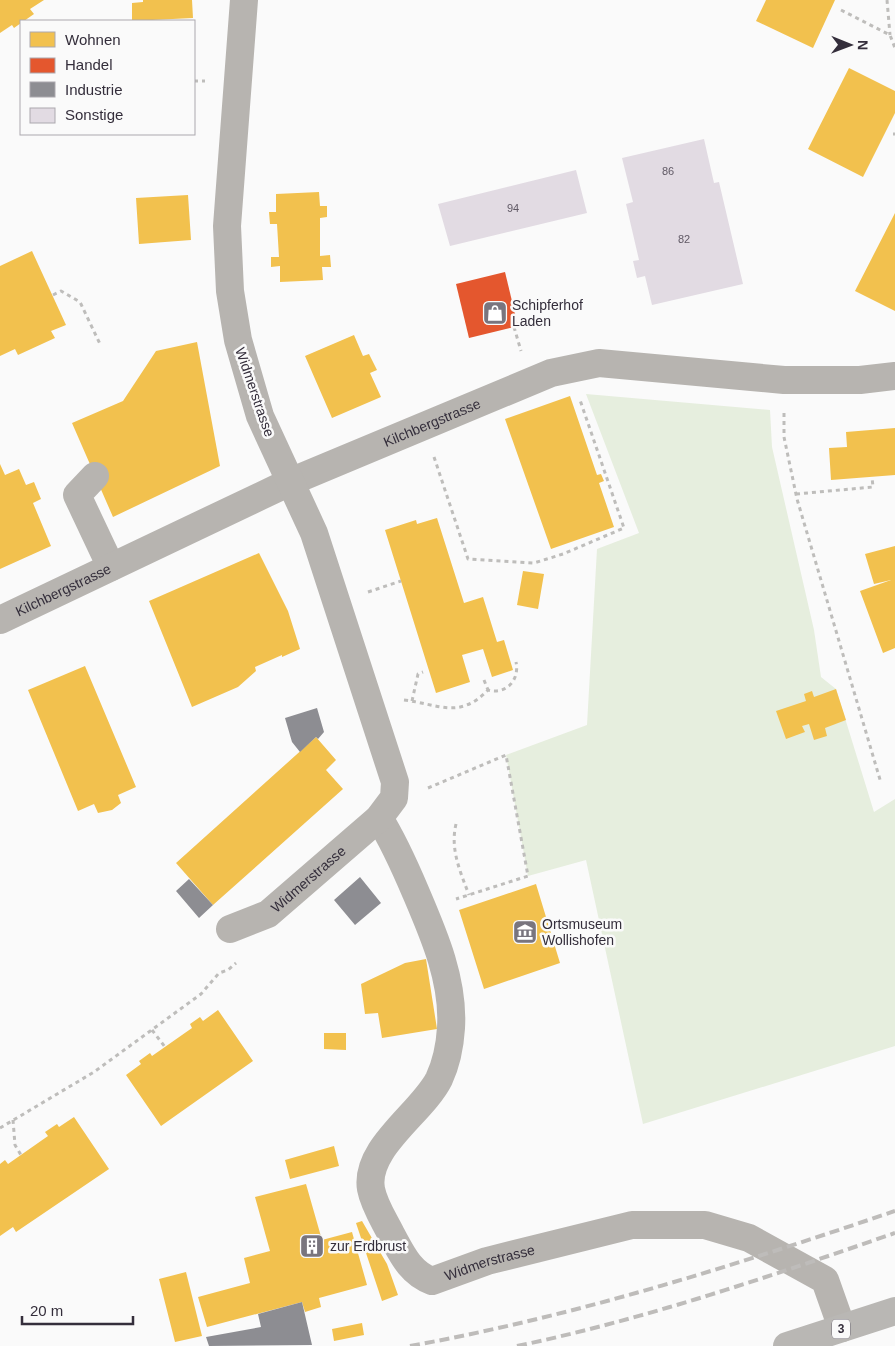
<svg xmlns="http://www.w3.org/2000/svg" width="895" height="1346" viewBox="0 0 895 1346" font-family="Arial,sans-serif">
<style>
.green{fill:#e6eede}
.homes{fill:#f2c14e}
.shops{fill:#e4572e}
.industry{fill:#8d8d92}
.building{fill:#e2dbe3}
.lines{fill:none;stroke-linecap:round;stroke-linejoin:round}
.path{stroke:#bebdbb;stroke-width:3;stroke-dasharray:4 4;stroke-linecap:butt}
.minor{stroke:#b7b4b0;stroke-width:28}
.major{stroke:#b9b7b4;stroke-width:28}
.rail{stroke:#bebcba;stroke-width:4;stroke-dasharray:10 5;stroke-linecap:butt}
.labels{text-anchor:middle;dominant-baseline:central;stroke-width:5;stroke-linejoin:round;paint-order:stroke}
.number-label{font-size:11px;fill:#605965}
.shield{fill:#fafafa;stroke:#6f6b74;stroke-width:1}
.shield-label{font-size:12px;font-weight:bold;fill:#342e3b}
.poi-label{font-size:14px;fill:#342e3b;stroke:#fafafa;text-anchor:start}
.street-label{font-size:14px;fill:#342e3b;stroke:#fafafa}
</style>
<rect width="100%" height="100%" fill="#fafafa"/>
<!-- green -->
<path class="green" d="M 586,394 L 770,410 L 772,447 L 814,630 L 821,677 L 836,689 L 874,812 L 895,799 L 895,1046 L 643,1124 L 586,860 L 528,876 L 506,755 L 587,725 L 597,549 L 639,533 Z"/>
<!-- homes -->
<path class="homes" d="M 0,0 L 44,0 L 30,9 L 34,14 L 24,21 L 21,21 L 21,23 L 14,28 L 12,25 L 0,33 Z
M 143,0 L 192,0 L 193,18 L 132,21 L 132,3 L 143,2 Z
M 766,0 L 835,0 L 813,48 L 756,21 Z
M 849,68 L 895,91 L 895,113 L 863,177 L 808,149 Z
M 319,192 L 320,206 L 327,206 L 327,217 L 320,218 L 320,256 L 330,255 L 331,267 L 322,267 L 323,280 L 280,282 L 280,266 L 271,267 L 271,257 L 279,257 L 277,224 L 270,224 L 269,212 L 276,212 L 276,194 Z
M 188,195 L 191,240 L 139,244 L 136,198 Z
M 895,213 L 895,311 L 855,291 Z
M 32,251 L 66,325 L 51,331 L 55,338 L 18,355 L 15,349 L 0,356 L 0,266 Z
M 354,335 L 363,356 L 369,354 L 377,370 L 370,373 L 381,397 L 332,418 L 305,356 Z
M 197,342 L 220,466 L 113,517 L 72,423 L 123,401 L 156,351 Z
M 570,396 L 597,475 L 601,474 L 604,481 L 599,483 L 614,527 L 551,549 L 505,419 Z
M 895,428 L 895,475 L 831,480 L 829,448 L 847,447 L 846,432 Z
M 0,464 L 5,475 L 19,469 L 26,485 L 34,482 L 41,499 L 33,503 L 51,546 L 0,569 Z
M 437,518 L 464,603 L 483,597 L 497,642 L 504,640 L 513,670 L 492,677 L 483,649 L 462,655 L 470,682 L 436,693 L 385,530 L 416,520 L 417,524 Z
M 895,546 L 895,648 L 883,653 L 860,591 L 891,580 L 874,584 L 865,554 Z
M 259,553 L 288,611 L 300,649 L 282,657 L 282,655 L 255,667 L 256,671 L 238,687 L 192,707 L 149,601 Z
M 523,571 L 544,574 L 538,609 L 517,605 Z
M 85,666 L 136,787 L 118,795 L 121,803 L 112,810 L 98,813 L 94,804 L 78,811 L 28,690 Z
M 836,689 L 846,720 L 825,728 L 827,736 L 814,740 L 809,724 L 802,726 L 805,732 L 786,739 L 776,711 L 806,701 L 804,694 L 812,691 L 814,697 Z
M 316,737 L 336,760 L 326,770 L 343,789 L 213,905 L 176,863 Z
M 536,884 L 560,963 L 484,989 L 459,910 Z
M 426,959 L 437,1029 L 382,1038 L 378,1013 L 365,1014 L 361,984 L 405,963 Z
M 218,1010 L 253,1061 L 161,1126 L 126,1075 L 141,1064 L 139,1061 L 150,1053 L 152,1056 L 192,1028 L 190,1024 L 200,1017 L 203,1021 Z
M 324,1033 L 346,1033 L 346,1050 L 324,1049 Z
M 74,1117 L 109,1169 L 16,1232 L 13,1227 L 0,1236 L 0,1164 L 5,1160 L 8,1164 L 48,1136 L 45,1132 L 57,1124 L 59,1127 Z
M 334,1146 L 339,1166 L 290,1179 L 285,1160 Z
M 306,1184 L 322,1240 L 352,1232 L 367,1285 L 319,1298 L 321,1307 L 305,1312 L 302,1302 L 207,1327 L 198,1297 L 250,1283 L 244,1258 L 270,1251 L 255,1197 Z
M 362,1221 L 387,1264 L 398,1295 L 382,1301 L 356,1223 Z
M 186,1272 L 202,1336 L 175,1342 L 159,1279 Z
M 362,1323 L 364,1335 L 334,1341 L 332,1329 Z"/>
<!-- shops -->
<path class="shops" d="M 505,272 L 518,326 L 469,338 L 456,284 Z"/>
<!-- industry -->
<path class="industry" d="M 317,708 L 324,732 L 318,739 L 316,737 L 300,752 L 292,742 L 285,718 Z
M 360,877 L 381,903 L 355,925 L 334,900 Z
M 189,879 L 213,905 L 199,918 L 176,891 Z
M 302,1302 L 312,1345 L 209,1346 L 206,1337 L 261,1327 L 258,1314 Z"/>
<!-- building -->
<path class="building" d="M 704,139 L 714,183 L 719,182 L 743,284 L 652,305 L 645,276 L 637,278 L 633,261 L 639,260 L 626,204 L 633,202 L 622,158 Z
M 576,170 L 587,213 L 450,246 L 438,204 Z"/>
<g class="lines">
<!-- path -->
<path class="path" d="M 887,0 L 890,35
M 841,10 L 890,35 L 895,48
M 194,81 L 205,81
M 893,134 L 895,134
M 53,295 L 61,291 L 80,302 L 100,344
M 514,327 L 521,351
M 784,413 L 784,437 L 797,499 L 881,783
M 434,457 L 468,559 L 534,563 L 563,554 L 624,528 L 580,400
M 796,494 L 873,487 L 872,477
M 368,592 L 401,581
M 484,680 L 488,690
M 404,700 C 438,704 459,720 488,690 C 505,695 520,681 516,662
M 412,701 L 418,674 L 423,672
M 428,788 L 506,755 L 528,876 L 456,899
M 456,824 C 450,849 460,871 469,895
M 152,1030 L 165,1047
M 13,1120 L 15,1145 L 21,1155
M 0,1128 L 94,1072 L 201,994 L 219,973 L 228,970 L 236,963"/>
<!-- minor -->
<g class="minor">
<path d="M 95,476 L 77,495 L 111,567"/>
<path id="s1" d="M 0,620 L 290,482 L 551,373 L 599,363 L 784,380 L 860,380 L 895,376"/>
<path id="s2" d="M 379,818 C 394,842 405,867 416,893 C 434,935 454,981 451,1028 C 450,1044 446,1064 439,1079 C 422,1113 364,1148 371,1189 C 374,1205 384,1220 391,1234 C 402,1254 410,1273 432,1281 L 487,1261 L 632,1225 L 705,1225 L 749,1238 L 825,1280 L 842,1328"/>
<path id="s3" d="M 230,929 L 268,914 L 379,818 L 394,798 L 395,782 L 314,533 L 260,416 L 238,340 L 230,291 L 227,226 L 244,0"/>
</g>
<!-- major -->
<path class="major" d="M 787,1346 L 895,1311"/>
<!-- rail -->
<path class="rail" d="M 410,1346 C 576,1316 736,1265 895,1211
M 517,1346 C 646,1319 771,1276 895,1233"/>
</g>
<!-- icons -->
<defs>
<symbol id="shop-square" viewBox="-11 -11 22 22"><rect x="-9" y="-9" width="18" height="18" rx="4" fill="#79757e" stroke="#fafafa"/><path d="M-5-2.5h2.3a2.7 3.5 0 0 1 5.4 0H5L5.5 6h-11ZM-1.5-2.5h3a1.5 2.3 0 0 0-3 0Z" fill="#fff"/></symbol>
<symbol id="museum-square" viewBox="-11 -11 22 22"><rect x="-9" y="-9" width="18" height="18" rx="4" fill="#79757e" stroke="#fafafa"/><path d="M0-6L6-3V-2H-6V-3ZM-5-1h2V3h-2ZM-1-1h2V3h-2ZM3-1h2V3H3ZM-6 4H6V6H-6Z" fill="#fff"/></symbol>
<symbol id="building-square" viewBox="-11 -11 22 22"><rect x="-9" y="-9" width="18" height="18" rx="4" fill="#79757e" stroke="#fafafa"/><path d="M-4-6H4V6H1V3H-1V6H-4ZM-2.5-4.3h1.7v1.8h-1.7ZM.8-4.3h1.7v1.8H.8ZM-2.5-1h1.7V.8h-1.7ZM.8-1h1.7V.8H.8Z" fill="#fff"/></symbol>
</defs>
<g fill-rule="evenodd">
<use href="#shop-square" x="481" y="299" width="28" height="28"/>
<use href="#museum-square" x="511" y="918" width="28" height="28"/>
<use href="#building-square" x="298" y="1232" width="28" height="28"/>
</g>
<g class="labels">
<!-- number labels -->
<g class="number-label">
<text x="668" y="171">86</text>
<text x="513" y="208">94</text>
<text x="684" y="239">82</text>
</g>
<!-- shield labels -->
<rect class="shield" x="832" y="1319.5" width="18" height="19" rx="4"/>
<g class="shield-label">
<text x="841" y="1329">3</text>
</g>
<!-- poi labels -->
<g class="poi-label">
<text x="512" y="305">Schipferhof<tspan x="512" dy="16">Laden</tspan></text>
<text x="542" y="924">Ortsmuseum<tspan x="542" dy="16">Wollishofen</tspan></text>
<text x="330" y="1246">zur Erdbrust</text>
</g>
<!-- street labels -->
<g class="street-label">
<text transform="translate(255 392) rotate(71)">Widmerstrasse</text>
<text stroke="none"><textPath href="#s1" startOffset="475">Kilchbergstrasse</textPath></text>
<text stroke="none"><textPath href="#s1" startOffset="70">Kilchbergstrasse</textPath></text>
<text stroke="none"><textPath href="#s3" startOffset="94">Widmerstrasse</textPath></text>
<text stroke="none"><textPath href="#s2" startOffset="584">Widmerstrasse</textPath></text>
</g>
</g>
<!-- legend -->
<rect x="20" y="20" width="175" height="115" fill="#fafafa" stroke="#aba8ae"/>
<rect x="30" y="32" width="25" height="15" fill="#f2c14e" stroke="#aba8ae"/>
<text x="65" y="45" font-size="15" fill="#342e3b">Wohnen</text>
<rect x="30" y="58" width="25" height="15" fill="#e4572e" stroke="#aba8ae"/>
<text x="65" y="70" font-size="15" fill="#342e3b">Handel</text>
<rect x="30" y="82" width="25" height="15" fill="#8d8d92" stroke="#aba8ae"/>
<text x="65" y="95" font-size="15" fill="#342e3b">Industrie</text>
<rect x="30" y="108" width="25" height="15" fill="#e2dbe3" stroke="#aba8ae"/>
<text x="65" y="120" font-size="15" fill="#342e3b">Sonstige</text>
<!-- north arrow -->
<g transform="translate(850 45) rotate(91)" stroke="#fafafa" stroke-width="4" paint-order="stroke">
<path d="M0-4L9 19L0 12L-9 19Z" fill="#342e3b"/>
<text y="-8" font-size="14" font-weight="bold" text-anchor="middle" fill="#342e3b">N</text>
</g>
<!-- scale -->
<path d="M22 1316v8h111v-8" fill="none" stroke="#342e3b" stroke-width="2.5"/>
<text x="30" y="1316" font-size="15" fill="#342e3b" stroke="#fafafa" stroke-width="4" paint-order="stroke">20 m</text>
</svg>
